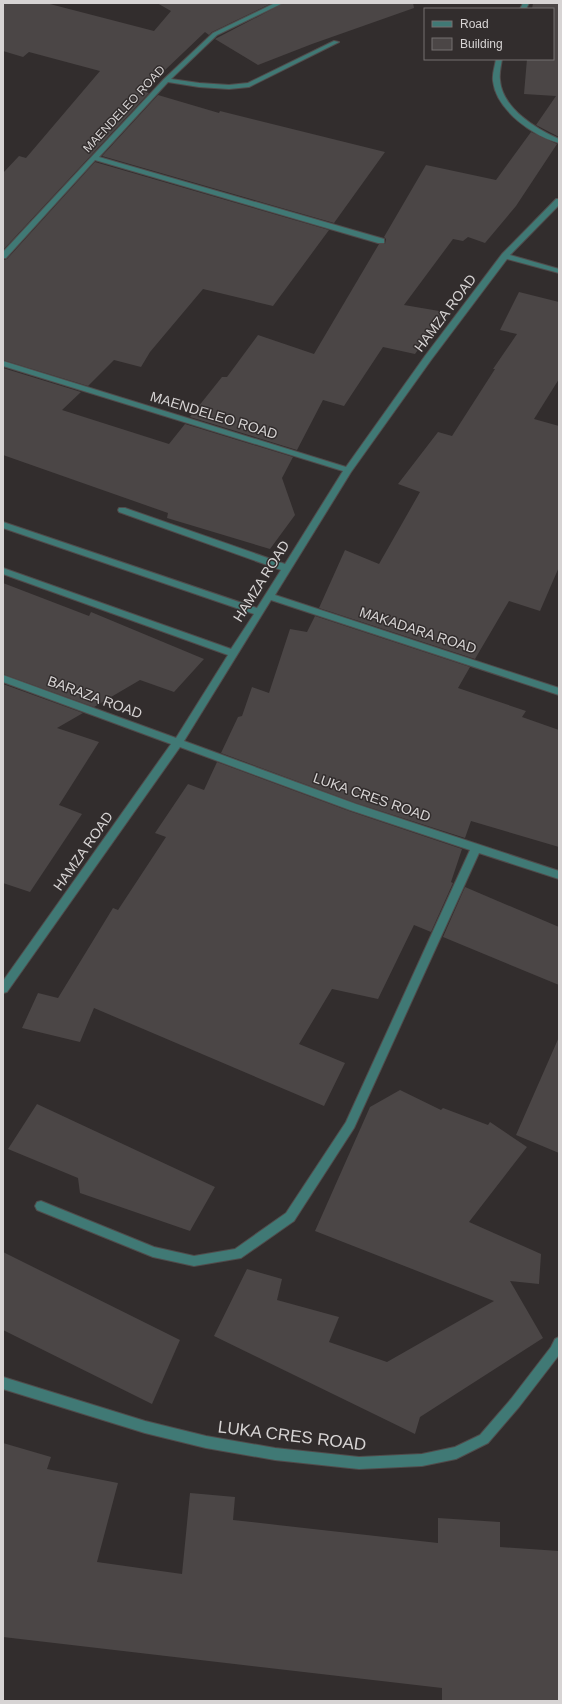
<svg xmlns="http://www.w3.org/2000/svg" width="562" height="1704" viewBox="0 0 562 1704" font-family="Helvetica,sans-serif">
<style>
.building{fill:#4b4646}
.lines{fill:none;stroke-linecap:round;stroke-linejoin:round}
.minor-casing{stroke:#504b4b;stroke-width:2}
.minor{fill:#407975;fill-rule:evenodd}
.labels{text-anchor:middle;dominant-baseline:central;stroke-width:3;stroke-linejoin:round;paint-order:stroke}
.far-street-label{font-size:12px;fill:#d7d4d4;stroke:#322d2d}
.street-label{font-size:14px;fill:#d7d4d4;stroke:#322d2d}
.near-street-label{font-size:17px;fill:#d7d4d4;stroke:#322d2d}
</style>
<rect width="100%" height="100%" fill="#322d2d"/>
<!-- building -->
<path class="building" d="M 3,3 L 46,3 L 154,31 L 171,11 L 157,3 L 272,3 L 212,32 L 209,35 L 205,32 L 143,91 L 149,93 L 3,250 L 3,173 L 19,156 L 26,158 L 100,71 L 29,52 L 23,57 L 3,51 Z
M 284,3 L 413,3 L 414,8 L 312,44 L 258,65 L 215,39 Z
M 533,3 L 559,3 L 559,137 L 536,125 L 556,96 L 524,94 L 527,59 L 553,59 L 553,9 L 532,9 Z
M 158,95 L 219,113 L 220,111 L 385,152 L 334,223 L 102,156 Z
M 531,132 L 557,144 L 516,206 L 485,243 L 468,237 L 463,241 L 453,239 L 404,305 L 445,312 L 415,354 L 383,347 L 344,406 L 323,400 L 297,450 L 190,417 L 222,377 L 227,377 L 258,335 L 314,354 L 379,244 L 385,244 L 386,239 L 384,237 L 426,165 L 496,180 Z
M 95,162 L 329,230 L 273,306 L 203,289 L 150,352 L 141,367 L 114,360 L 88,386 L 3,360 L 3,260 L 7,259 Z
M 519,292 L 559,302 L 559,379 L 534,419 L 559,426 L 559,567 L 540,611 L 509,601 L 475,659 L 319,608 L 345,550 L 379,564 L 420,492 L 398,484 L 438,432 L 452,436 L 495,369 L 493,369 L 517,334 L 500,330 Z
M 3,368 L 81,392 L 62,410 L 169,444 L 185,424 L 293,457 L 282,478 L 295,515 L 270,549 L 167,518 L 168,513 L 3,455 Z
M 3,583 L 89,616 L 91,612 L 204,659 L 174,692 L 140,680 L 94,707 L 3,674 Z
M 315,616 L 470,667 L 458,688 L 526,711 L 522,717 L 559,730 L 559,847 L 471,821 L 465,838 L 356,803 L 221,753 L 238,717 L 242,716 L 252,687 L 269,693 L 290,629 L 307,632 Z
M 3,684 L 83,713 L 57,728 L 99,742 L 59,805 L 82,814 L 30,892 L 3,883 Z
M 217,762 L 349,811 L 462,849 L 451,882 L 453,883 L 431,932 L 414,925 L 378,999 L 332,989 L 299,1044 L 345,1063 L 324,1106 L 94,1008 L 80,1042 L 22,1028 L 38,993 L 58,998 L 113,908 L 118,910 L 166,837 L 155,833 L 188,784 L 204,790 Z
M 465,887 L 559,927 L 559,985 L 443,937 Z
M 559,1037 L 559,1153 L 516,1135 Z
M 400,1090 L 441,1110 L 443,1108 L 488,1125 L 490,1122 L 527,1147 L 469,1222 L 541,1254 L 539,1284 L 510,1281 L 543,1338 L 420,1417 L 415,1434 L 214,1336 L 247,1269 L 282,1279 L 277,1300 L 339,1317 L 329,1342 L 387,1362 L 494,1301 L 315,1231 L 370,1107 Z
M 37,1104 L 215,1187 L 190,1231 L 80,1193 L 78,1178 L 8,1149 Z
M 3,1252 L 180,1340 L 152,1404 L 3,1330 Z
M 3,1443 L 51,1457 L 47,1469 L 118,1483 L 97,1562 L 182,1574 L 190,1493 L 235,1497 L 233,1520 L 438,1543 L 438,1518 L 500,1522 L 500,1547 L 559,1551 L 559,1701 L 442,1701 L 442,1688 L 3,1637 Z"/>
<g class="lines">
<defs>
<path id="minor" d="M 275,3 L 283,3 L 217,35 L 171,79 L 199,83 L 229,85 L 248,83 L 334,41 L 339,42 L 249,87 L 229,89 L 199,87 L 168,82 L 99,157 L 384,239 L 384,243 L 378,243 L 95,160 L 6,258 L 3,258 L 3,252 L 164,79 L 213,33 Z
M 523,3 L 529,3 L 526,9 L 520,9 Z
M 496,59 L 502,59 C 501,66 499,73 500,80 C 502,108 536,129 559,139 L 559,143 C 533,136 496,110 493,81 C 492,74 495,66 496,59 Z
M 556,199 L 559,199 L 559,205 L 510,255 L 559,269 L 559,273 L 507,259 L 431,360 L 351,472 L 275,595 L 559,688 L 559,695 L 271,600 L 184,741 L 356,804 L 559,871 L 559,879 L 479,853 L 354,1128 L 294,1221 L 241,1258 L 194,1266 L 153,1257 L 37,1210 L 35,1206 L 37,1202 L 41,1201 L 154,1247 L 194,1256 L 235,1249 L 286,1213 L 346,1122 L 470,850 L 350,810 L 180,747 L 7,992 L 3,993 L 3,981 L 171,744 L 3,682 L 3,675 L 176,738 L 228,655 L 3,574 L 3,568 L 231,649 L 254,614 L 3,528 L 3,522 L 257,608 L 281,570 L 119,512 L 118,510 L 119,508 L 125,508 L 285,564 L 343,471 L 3,366 L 3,361 L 346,467 L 425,356 L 502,254 Z
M 559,1337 L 559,1355 L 519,1407 L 488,1443 L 456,1459 L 422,1466 L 359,1469 L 275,1460 L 206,1448 L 145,1433 L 3,1389 L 3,1377 L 145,1421 L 206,1436 L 275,1448 L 359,1457 L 422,1454 L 455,1447 L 480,1435 L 511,1399 L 551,1347 L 555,1339 Z"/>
</defs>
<!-- minor casing -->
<use href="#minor" class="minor-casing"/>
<!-- minor -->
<use href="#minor" class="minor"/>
</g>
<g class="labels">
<!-- far-street labels -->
<g class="far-street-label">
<text transform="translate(124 109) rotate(-47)">MAENDELEO ROAD</text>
</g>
<!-- street labels -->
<g class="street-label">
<text transform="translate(445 313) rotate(-53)">HAMZA ROAD</text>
<text transform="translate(214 415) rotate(17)">MAENDELEO ROAD</text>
<text transform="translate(261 581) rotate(-58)">HAMZA ROAD</text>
<text transform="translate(418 630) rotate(18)">MAKADARA ROAD</text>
<text transform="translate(95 697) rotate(20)">BARAZA ROAD</text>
<text transform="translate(372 797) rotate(19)">LUKA CRES ROAD</text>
<text transform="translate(83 851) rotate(-55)">HAMZA ROAD</text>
</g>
<!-- near-street labels -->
<g class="near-street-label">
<text transform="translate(292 1436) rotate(7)">LUKA CRES ROAD</text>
</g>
</g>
<!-- border -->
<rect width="562" height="1704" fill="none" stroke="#d7d4d4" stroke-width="8"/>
<!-- legend -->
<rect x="424" y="8" width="130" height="52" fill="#322d2d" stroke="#747070"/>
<rect x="432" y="21" width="20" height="6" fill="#407975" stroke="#747070"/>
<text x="460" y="28" font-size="12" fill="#d7d4d4">Road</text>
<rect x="432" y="38" width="20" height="12" fill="#4b4646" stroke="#747070"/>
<text x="460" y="48" font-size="12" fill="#d7d4d4">Building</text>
</svg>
